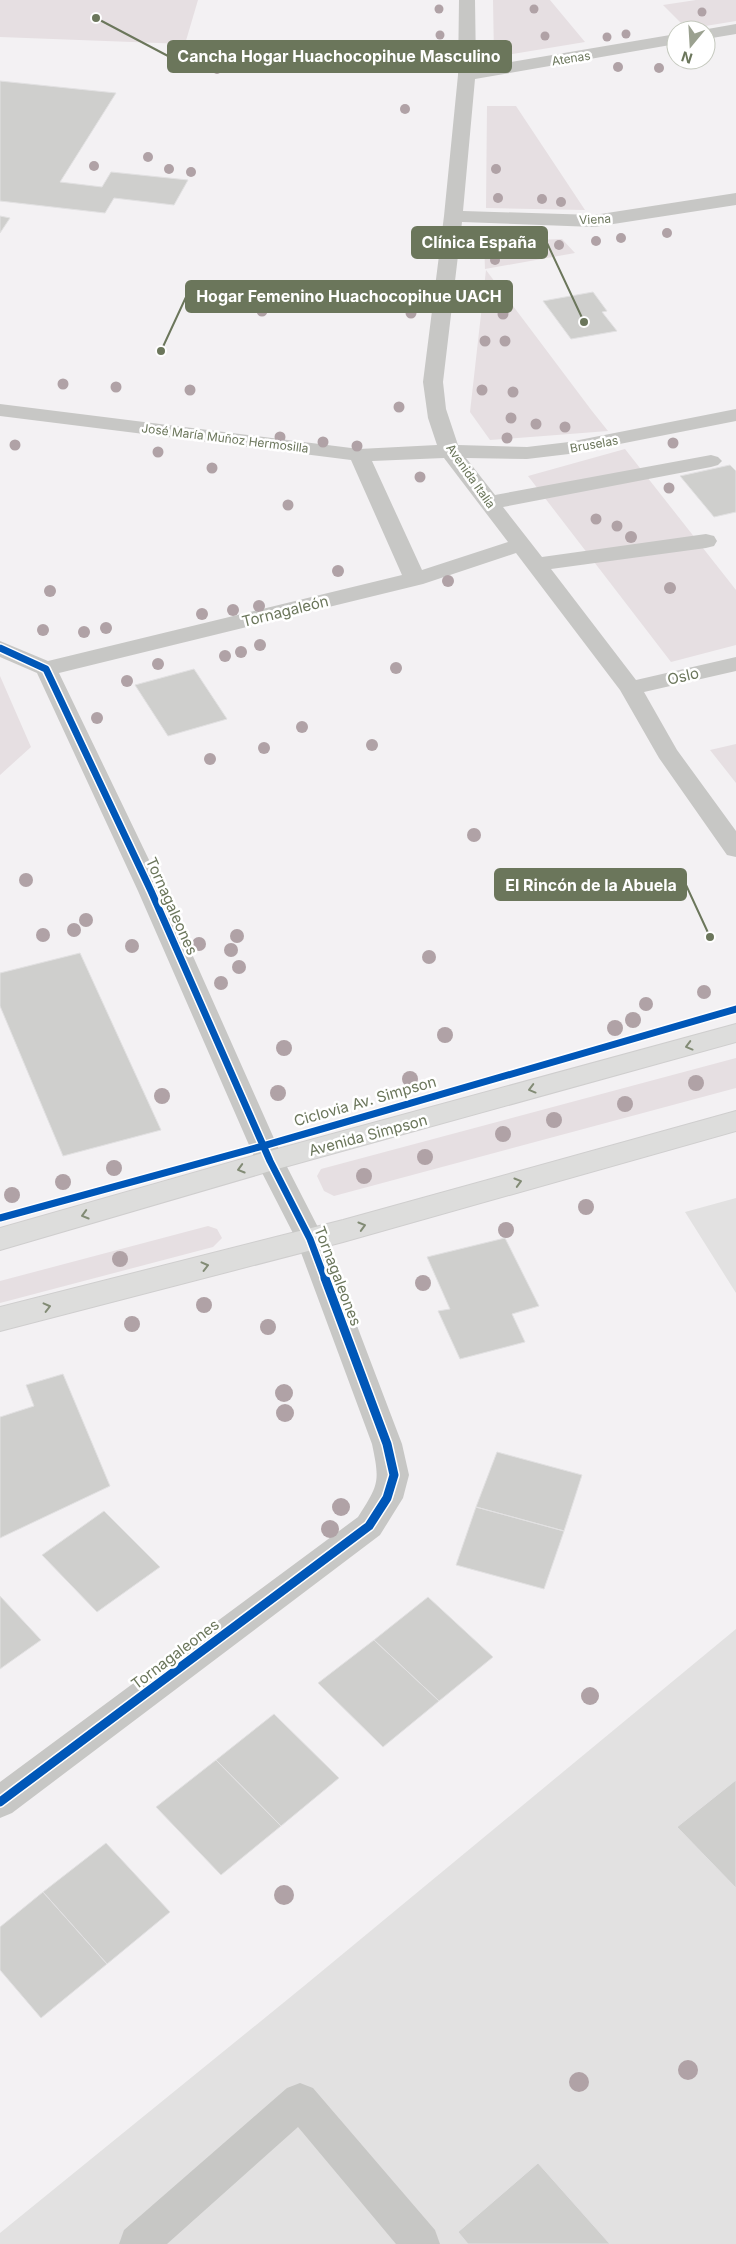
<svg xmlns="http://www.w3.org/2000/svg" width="736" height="2244" viewBox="0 0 736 2244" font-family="Inter,sans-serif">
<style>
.built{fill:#e2e1e1}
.green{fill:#e6dfe2}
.building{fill:#cfcfcd;stroke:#e2e1e2}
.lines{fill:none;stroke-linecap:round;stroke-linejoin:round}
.major-casing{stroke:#cfcece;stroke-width:2}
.minor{fill:#c7c7c5;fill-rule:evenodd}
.major{fill:#dddddc;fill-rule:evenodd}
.cycleway-far1-casing{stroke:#fff;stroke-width:10}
.cycleway-casing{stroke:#fff;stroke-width:12}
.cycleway-far1{stroke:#0057b8;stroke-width:7}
.cycleway{stroke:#0057b8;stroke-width:9}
.tree{fill:#b0a2a6}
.oneway{stroke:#828b75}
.labels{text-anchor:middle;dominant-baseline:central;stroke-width:5;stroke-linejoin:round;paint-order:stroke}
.far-street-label{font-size:12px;fill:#6b765b;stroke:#fff}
.street-label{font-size:15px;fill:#6b765b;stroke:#fff}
.leader{fill:none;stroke:#6b765b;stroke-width:2}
.callout-dot{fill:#6b765b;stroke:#fff;stroke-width:2}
.callout{fill:#6b765b;stroke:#6b765b;stroke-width:2}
.callout-label{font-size:16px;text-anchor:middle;font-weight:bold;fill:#fff}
</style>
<rect width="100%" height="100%" fill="#f3f1f3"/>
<!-- built -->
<path class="built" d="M 736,1198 L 736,1293 L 685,1212 Z
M 736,1629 L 736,2244 L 0,2244 L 0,2233 L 304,1986 Z"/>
<!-- green -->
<path class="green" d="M 0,0 L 198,0 L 185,44 L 0,37 Z
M 493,0 L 550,0 L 585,42 L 494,57 Z
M 696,0 L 736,0 L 736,21 L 687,29 L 663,5 Z
M 487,106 L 516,106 L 585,210 L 486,208 Z
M 562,239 L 575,253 L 485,269 L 484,242 Z
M 486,270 L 592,411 L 608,431 L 490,440 L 470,412 Z
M 625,449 L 736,590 L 736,645 L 671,662 L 528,476 Z
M 0,676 L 31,747 L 0,775 Z
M 736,744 L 736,783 L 710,750 Z
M 736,1058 L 736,1088 L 334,1196 L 324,1191 L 317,1176 L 321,1169 Z
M 208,1226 L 217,1229 L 222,1238 L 213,1247 L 0,1303 L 0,1281 Z"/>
<!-- building -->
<path class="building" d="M 0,81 L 116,93 L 60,182 L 102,187 L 111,172 L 188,180 L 174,205 L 114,198 L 105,213 L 0,201 Z
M 0,216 L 10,218 L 0,233 Z
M 593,292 L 607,311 L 602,312 L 617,331 L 571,339 L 543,301 Z
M 730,465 L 736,471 L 736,512 L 714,517 L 680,476 Z
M 194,669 L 227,719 L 168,736 L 135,685 Z
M 80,953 L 161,1130 L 63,1156 L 0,1006 L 0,973 Z
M 505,1238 L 539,1306 L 512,1314 L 525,1342 L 460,1359 L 438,1311 L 450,1309 L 427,1257 Z
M 63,1374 L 110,1486 L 0,1538 L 0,1417 L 34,1406 L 26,1385 Z
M 497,1452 L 582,1475 L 564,1531 L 476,1507 Z
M 476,1507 L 564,1531 L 544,1589 L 456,1565 Z
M 104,1511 L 160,1567 L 97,1612 L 42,1555 Z
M 0,1596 L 41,1640 L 0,1669 Z
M 428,1597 L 493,1657 L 439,1701 L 374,1640 Z
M 374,1640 L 439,1701 L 383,1747 L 318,1683 Z
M 274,1714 L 339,1778 L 281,1826 L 216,1760 Z
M 216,1760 L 281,1826 L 221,1875 L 156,1807 Z
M 736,1780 L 736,1888 L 677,1827 Z
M 106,1843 L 170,1912 L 107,1964 L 43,1892 Z
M 43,1892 L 107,1964 L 41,2018 L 0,1970 L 0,1927 Z
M 538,2163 L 610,2244 L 468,2244 L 458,2232 Z"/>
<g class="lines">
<defs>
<path id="major" d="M 736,1024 L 736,1042 L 270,1171 L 0,1250 L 0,1228 L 270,1151 Z
M 736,1111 L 736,1131 L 343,1242 L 0,1331 L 0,1307 L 343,1220 Z"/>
</defs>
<!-- major casing -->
<use href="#major" class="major-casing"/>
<!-- minor -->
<path class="minor" d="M 459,0 L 475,0 L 476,68 L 676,34 L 676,44 L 475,79 L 463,211 L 594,215 L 736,193 L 736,205 L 594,227 L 462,222 L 443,382 L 446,409 L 458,445 L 527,447 L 569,442 L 736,409 L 736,421 L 569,454 L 527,459 L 466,458 L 495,495 L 711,455 L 718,457 L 722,461 L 718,465 L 711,467 L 503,507 L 542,557 L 706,534 L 714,536 L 717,541 L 714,546 L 706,548 L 551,569 L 636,680 L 736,657 L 736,671 L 644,692 L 677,750 L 736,831 L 736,857 L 727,855 L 659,758 L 620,690 L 516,553 L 423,584 L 59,673 L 164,891 L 284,1161 L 324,1239 L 402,1444 L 409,1475 L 403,1498 L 380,1535 L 12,1813 L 0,1818 L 0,1782 L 358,1517 C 379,1484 380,1482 372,1444 L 296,1239 L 256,1161 L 138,891 L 37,673 L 0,657 L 0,641 L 48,661 L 402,575 L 351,460 L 0,416 L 0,404 L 359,449 L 437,445 L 428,418 L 423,382 L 444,216 L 458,75 ZM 444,458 L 508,542 L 422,570 L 372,461 Z
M 736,24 L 736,34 L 706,39 L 706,30 L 702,30 Z
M 300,2083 L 313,2088 L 435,2230 L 440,2244 L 396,2244 L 298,2127 L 167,2244 L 119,2244 L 124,2230 L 287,2088 Z"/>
<!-- major -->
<use href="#major" class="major"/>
<defs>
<path id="cycleway-far1" d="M 0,648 L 46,669 L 151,891 L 270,1161 L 310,1239 L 325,1279
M 0,1218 L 263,1146 L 736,1009"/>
<path id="cycleway" d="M 0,1802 L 369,1526 L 387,1498 L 394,1475 L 387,1444 L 325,1278"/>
</defs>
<!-- cycleway-far1 casing -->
<use href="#cycleway-far1" class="cycleway-far1-casing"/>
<!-- cycleway casing -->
<use href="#cycleway" class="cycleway-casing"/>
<!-- cycleway-far1 -->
<use href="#cycleway-far1" class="cycleway-far1"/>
<!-- cycleway -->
<use href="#cycleway" class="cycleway"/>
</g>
<!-- trees -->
<g class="tree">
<circle cx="439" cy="9" r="4.5"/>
<circle cx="534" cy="9" r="4.5"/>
<circle cx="702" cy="12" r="4.5"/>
<circle cx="626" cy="34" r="4.5"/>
<circle cx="440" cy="35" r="4.5"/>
<circle cx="545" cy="36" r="4.5"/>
<circle cx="607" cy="37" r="4.5"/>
<circle cx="618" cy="67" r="5"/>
<circle cx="659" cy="68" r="5"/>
<circle cx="217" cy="69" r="5"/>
<circle cx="405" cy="109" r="5"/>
<circle cx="148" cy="157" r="5"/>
<circle cx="94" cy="166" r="5"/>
<circle cx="169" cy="169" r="5"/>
<circle cx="496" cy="169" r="5"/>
<circle cx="191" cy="172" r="5"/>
<circle cx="498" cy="198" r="5"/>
<circle cx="542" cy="199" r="5"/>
<circle cx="561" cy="202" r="5"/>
<circle cx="667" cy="233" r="5"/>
<circle cx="621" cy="238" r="5"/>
<circle cx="596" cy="241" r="5"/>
<circle cx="559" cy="245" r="5"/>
<circle cx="495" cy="260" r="5"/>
<circle cx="259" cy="285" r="5"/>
<circle cx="367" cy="307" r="5.5"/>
<circle cx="262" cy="311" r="5.5"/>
<circle cx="411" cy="313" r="5.5"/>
<circle cx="503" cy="314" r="5.5"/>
<circle cx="485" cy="341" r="5.5"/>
<circle cx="505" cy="341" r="5.5"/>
<circle cx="63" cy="384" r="5.5"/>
<circle cx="116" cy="387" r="5.5"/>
<circle cx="190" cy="390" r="5.5"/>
<circle cx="482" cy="390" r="5.5"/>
<circle cx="513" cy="392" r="5.5"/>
<circle cx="399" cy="407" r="5.5"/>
<circle cx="511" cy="418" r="5.5"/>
<circle cx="536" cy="424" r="5.5"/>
<circle cx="565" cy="427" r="5.5"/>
<circle cx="280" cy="437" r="5.5"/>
<circle cx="507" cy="438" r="5.5"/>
<circle cx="323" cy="442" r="5.5"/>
<circle cx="673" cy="443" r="5.5"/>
<circle cx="15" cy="445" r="5.5"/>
<circle cx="357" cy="446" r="5.5"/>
<circle cx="158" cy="452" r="5.5"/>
<circle cx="212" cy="468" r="5.5"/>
<circle cx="420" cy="477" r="5.5"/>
<circle cx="669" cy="488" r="5.5"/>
<circle cx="288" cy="505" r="5.5"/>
<circle cx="596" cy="519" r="5.5"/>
<circle cx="617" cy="526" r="5.5"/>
<circle cx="631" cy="537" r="6"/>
<circle cx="338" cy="571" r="6"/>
<circle cx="448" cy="581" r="6"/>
<circle cx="670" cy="588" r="6"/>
<circle cx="50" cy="591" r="6"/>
<circle cx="259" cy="606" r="6"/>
<circle cx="233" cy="610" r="6"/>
<circle cx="202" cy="614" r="6"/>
<circle cx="106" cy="628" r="6"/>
<circle cx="43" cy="630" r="6"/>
<circle cx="84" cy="632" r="6"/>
<circle cx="260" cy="645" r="6"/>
<circle cx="241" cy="652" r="6"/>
<circle cx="225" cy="656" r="6"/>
<circle cx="158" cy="664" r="6"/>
<circle cx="396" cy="668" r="6"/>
<circle cx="127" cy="681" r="6"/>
<circle cx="97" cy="718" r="6"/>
<circle cx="302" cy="727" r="6"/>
<circle cx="372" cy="745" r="6"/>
<circle cx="264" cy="748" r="6"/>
<circle cx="210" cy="759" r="6"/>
<circle cx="474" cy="835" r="7"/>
<circle cx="26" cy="880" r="7"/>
<circle cx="86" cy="920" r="7"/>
<circle cx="74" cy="930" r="7"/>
<circle cx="43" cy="935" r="7"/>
<circle cx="237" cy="936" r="7"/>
<circle cx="199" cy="944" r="7"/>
<circle cx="132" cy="946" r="7"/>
<circle cx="231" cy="950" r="7"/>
<circle cx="429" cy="957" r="7"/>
<circle cx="239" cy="967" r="7"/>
<circle cx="221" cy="983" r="7"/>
<circle cx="704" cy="992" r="7"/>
<circle cx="646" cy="1004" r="7"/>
<circle cx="633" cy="1020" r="8"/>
<circle cx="615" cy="1028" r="8"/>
<circle cx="445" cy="1035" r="8"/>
<circle cx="284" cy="1048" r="8"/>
<circle cx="410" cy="1079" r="8"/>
<circle cx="696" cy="1083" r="8"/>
<circle cx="278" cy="1093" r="8"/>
<circle cx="162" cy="1096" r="8"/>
<circle cx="625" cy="1104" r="8"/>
<circle cx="554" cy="1120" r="8"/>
<circle cx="503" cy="1134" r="8"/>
<circle cx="425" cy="1157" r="8"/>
<circle cx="114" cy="1168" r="8"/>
<circle cx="364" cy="1176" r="8"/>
<circle cx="63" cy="1182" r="8"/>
<circle cx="12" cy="1195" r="8"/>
<circle cx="586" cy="1207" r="8"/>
<circle cx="506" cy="1230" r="8"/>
<circle cx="120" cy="1259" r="8"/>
<circle cx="423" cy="1283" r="8"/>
<circle cx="204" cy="1305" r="8"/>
<circle cx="132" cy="1324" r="8"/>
<circle cx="268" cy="1327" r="8"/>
<circle cx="284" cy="1393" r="9"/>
<circle cx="285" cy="1413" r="9"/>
<circle cx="341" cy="1507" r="9"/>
<circle cx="330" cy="1529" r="9"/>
<circle cx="590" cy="1696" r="9"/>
<circle cx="284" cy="1895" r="10"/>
<circle cx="688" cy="2070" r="10"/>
<circle cx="579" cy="2082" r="10"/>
</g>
<!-- one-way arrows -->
<defs><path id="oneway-chevron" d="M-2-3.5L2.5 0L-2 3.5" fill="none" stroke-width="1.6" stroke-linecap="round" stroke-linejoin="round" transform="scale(1.25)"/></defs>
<g class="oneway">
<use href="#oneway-chevron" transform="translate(689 1046) rotate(165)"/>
<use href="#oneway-chevron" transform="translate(532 1089) rotate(165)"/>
<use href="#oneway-chevron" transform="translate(241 1169) rotate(164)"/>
<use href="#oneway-chevron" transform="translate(518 1182) rotate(-16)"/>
<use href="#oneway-chevron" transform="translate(85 1215) rotate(164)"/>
<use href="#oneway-chevron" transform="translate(362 1226) rotate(-16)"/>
<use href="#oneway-chevron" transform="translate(205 1266) rotate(-14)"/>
<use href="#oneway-chevron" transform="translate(47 1307) rotate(-14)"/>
</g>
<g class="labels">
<!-- far-street labels -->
<g class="far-street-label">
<text transform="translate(571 58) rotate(-9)">Atenas</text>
<text transform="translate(595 219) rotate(-3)">Viena</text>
<text transform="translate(225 438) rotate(7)">José María Muñoz Hermosilla</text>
<text transform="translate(594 444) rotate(-10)">Bruselas</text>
<text transform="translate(471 476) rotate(55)">Avenida Italia</text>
</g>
<!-- street labels -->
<g class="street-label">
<text transform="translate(285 611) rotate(-14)">Tornagaleón</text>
<text transform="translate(683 676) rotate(-13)">Oslo</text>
<text transform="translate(172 906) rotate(66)">Tornagaleones</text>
<text transform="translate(365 1101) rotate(-16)">Ciclovia Av. Simpson</text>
<text transform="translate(368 1135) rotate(-15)">Avenida Simpson</text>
<text transform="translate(338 1276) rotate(69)">Tornagaleones</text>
<text transform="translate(175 1654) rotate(-37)">Tornagaleones</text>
</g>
</g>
<!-- callouts -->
<path class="leader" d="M96 18L168 56M584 322L547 243M161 351L186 297M710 937L686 885"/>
<g class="callout-dot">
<circle cx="96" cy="18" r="5"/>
<circle cx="584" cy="322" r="5"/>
<circle cx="161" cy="351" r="5"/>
<circle cx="710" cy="937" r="5"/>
</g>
<g class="callout">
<rect x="168" y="41" width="343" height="31" rx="5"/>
<rect x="412" y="227" width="135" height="31" rx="5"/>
<rect x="186" y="281" width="326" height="31" rx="5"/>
<rect x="495" y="869" width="191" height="31" rx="5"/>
</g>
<g class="callout-label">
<text x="339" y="62">Cancha Hogar Huachocopihue Masculino</text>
<text x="479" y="248">Clínica España</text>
<text x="349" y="302">Hogar Femenino Huachocopihue UACH</text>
<text x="591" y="891">El Rincón de la Abuela</text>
</g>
<!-- north arrow -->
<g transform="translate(691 45) rotate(198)"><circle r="24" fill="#ffffff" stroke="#c4c8bd"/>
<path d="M0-4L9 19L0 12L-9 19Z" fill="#9ba190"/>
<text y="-8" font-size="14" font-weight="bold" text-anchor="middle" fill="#6b765b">N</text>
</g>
</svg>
